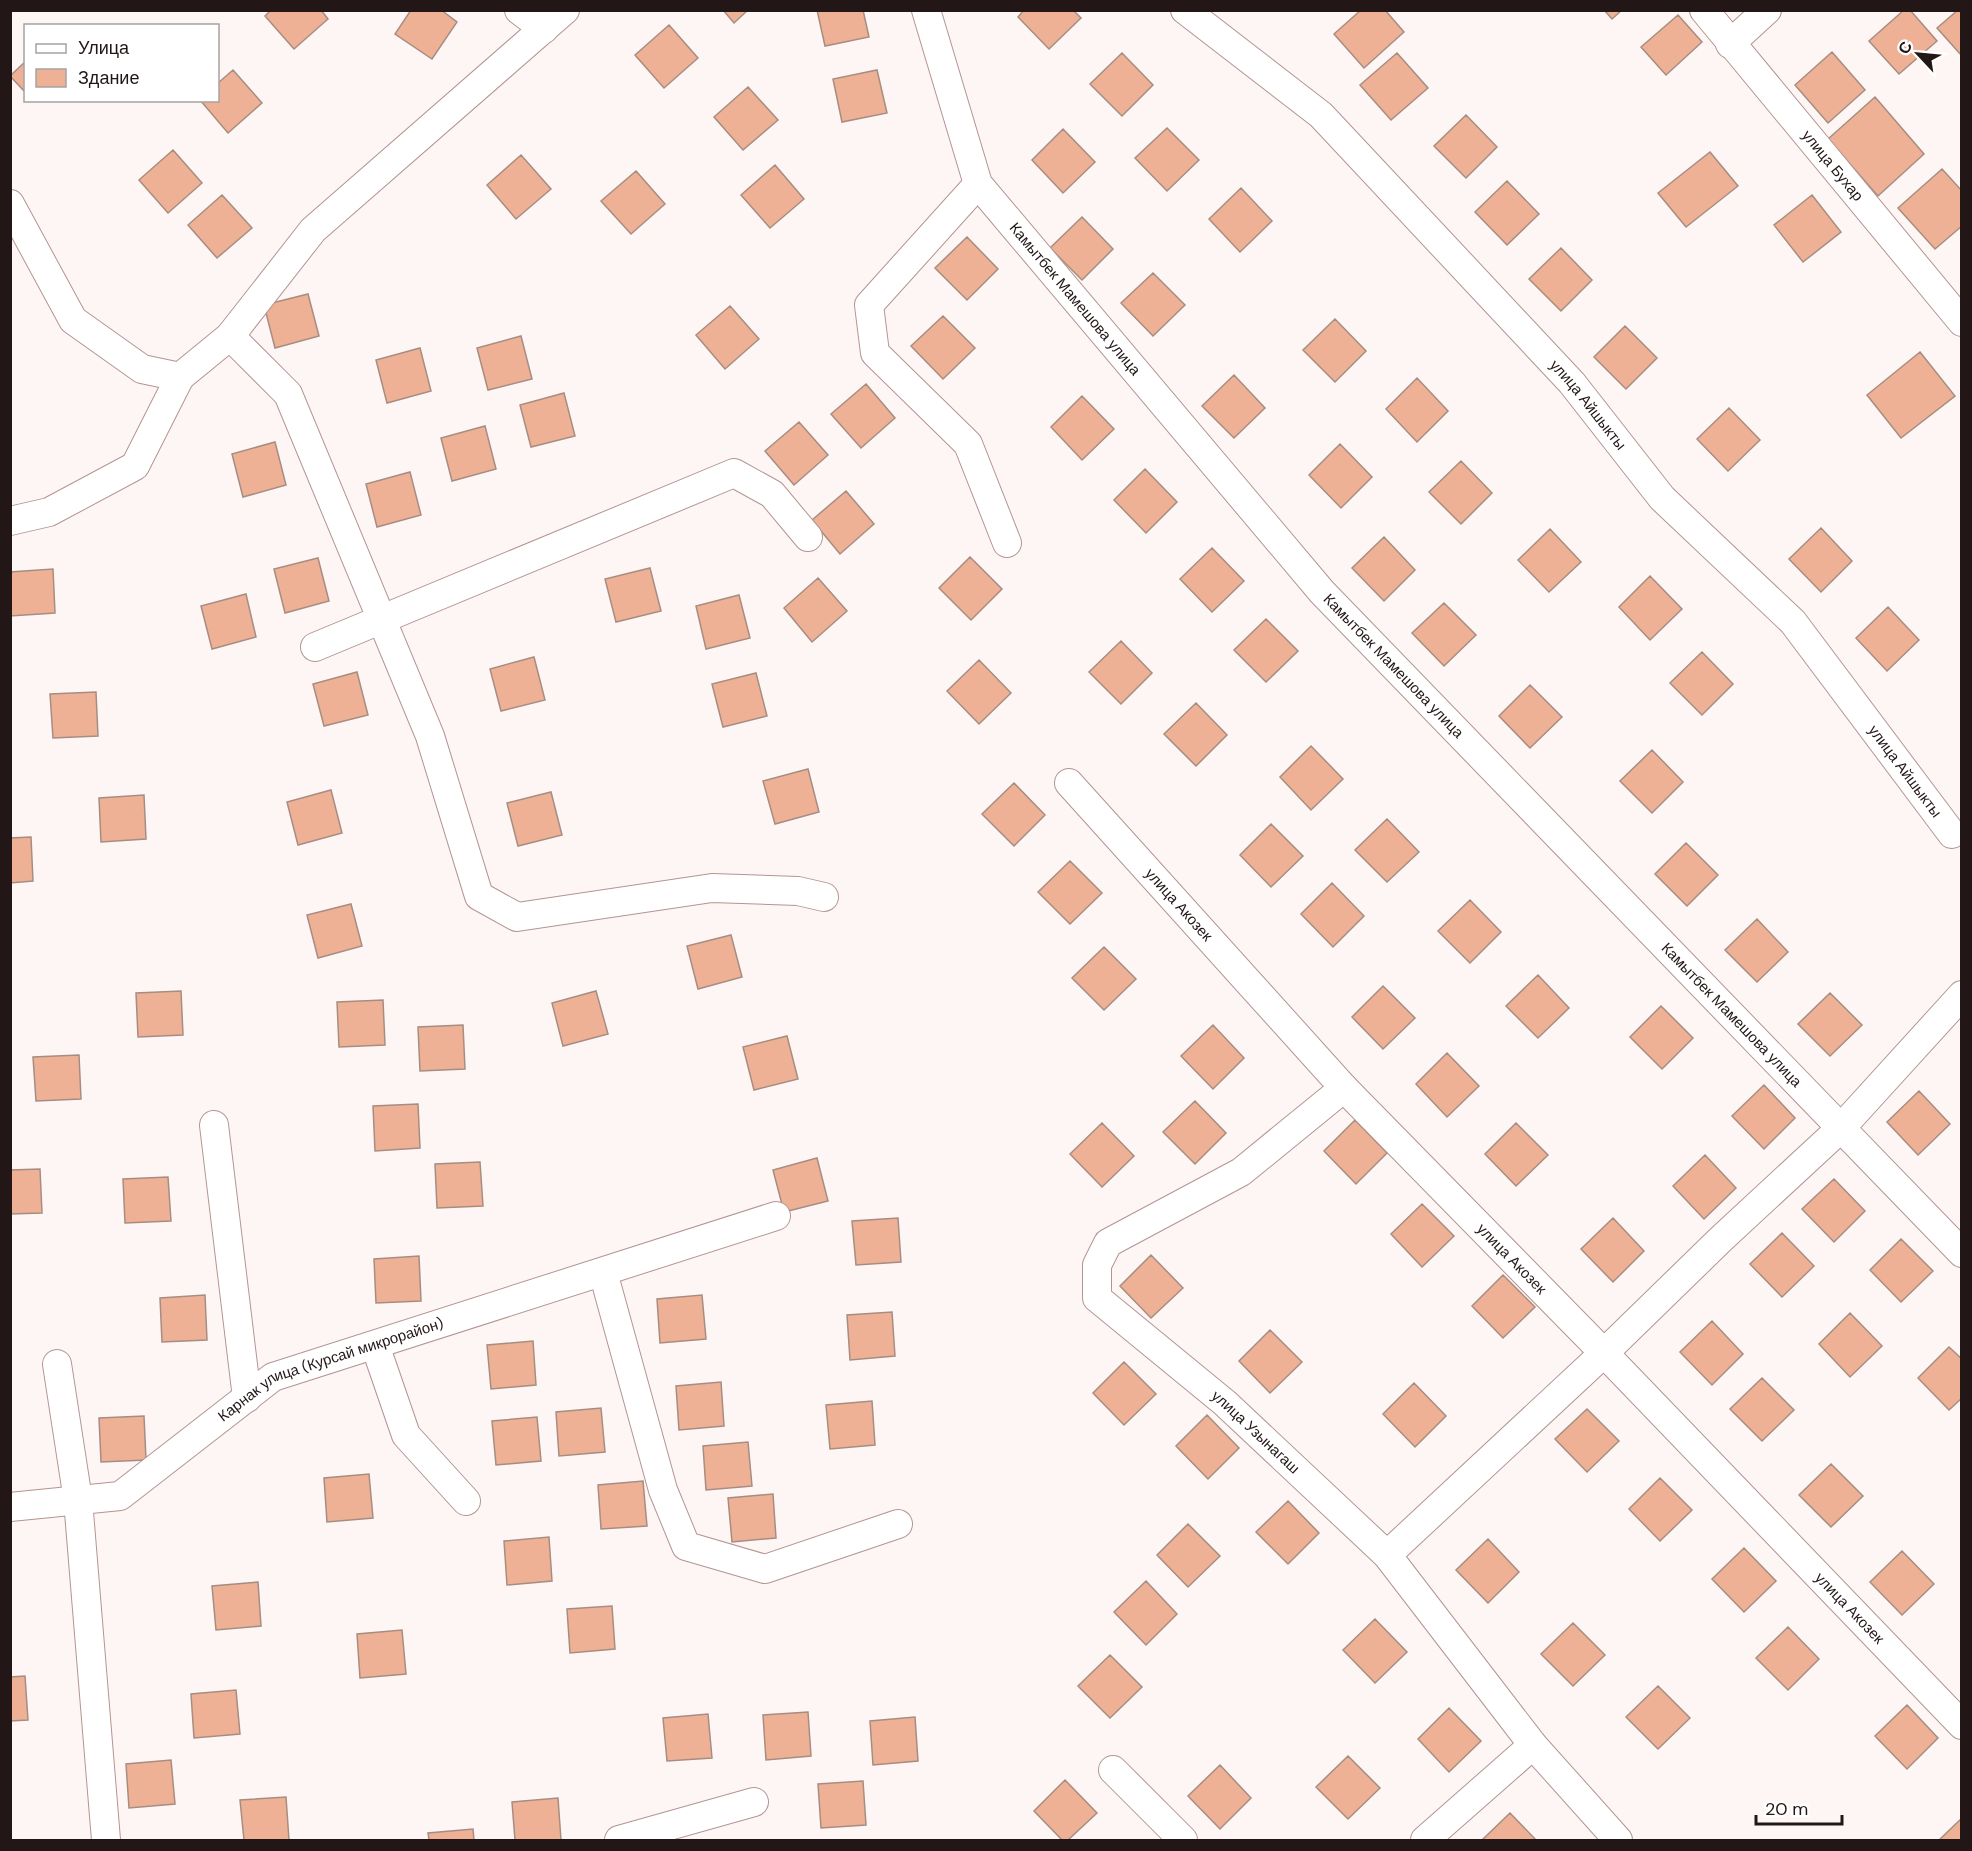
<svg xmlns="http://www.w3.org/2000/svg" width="1972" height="1851" viewBox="0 0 1972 1851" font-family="'DM Sans',sans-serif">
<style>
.building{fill:#efb195;stroke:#a78d81;stroke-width:1.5}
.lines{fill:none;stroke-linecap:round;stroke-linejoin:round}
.minor-casing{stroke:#b39592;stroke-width:30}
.minor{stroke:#fff;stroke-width:28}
.labels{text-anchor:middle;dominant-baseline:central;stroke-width:4.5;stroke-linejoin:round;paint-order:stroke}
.street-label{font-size:15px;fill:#221716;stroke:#fff}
</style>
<rect width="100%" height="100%" fill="#fdf6f5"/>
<!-- building -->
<path class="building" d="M 271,10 L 321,10 L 328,19 L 294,49 L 265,16 Z
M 411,10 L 441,10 L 457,22 L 432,59 L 395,34 Z
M 723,10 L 748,10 L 734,23 Z
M 817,10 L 863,10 L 869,37 L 825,46 Z
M 1024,10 L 1073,10 L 1081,18 L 1049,49 L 1018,17 Z
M 1361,10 L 1385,10 L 1404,32 L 1364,68 L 1334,34 Z
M 1604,10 L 1622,10 L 1612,19 Z
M 1904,10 L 1910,10 L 1937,41 L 1899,74 L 1869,41 Z
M 1958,10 L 1962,10 L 1962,56 L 1937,28 Z
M 1678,15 L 1702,42 L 1666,75 L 1641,47 Z
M 669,25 L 698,58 L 664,88 L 635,55 Z
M 1832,52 L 1865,90 L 1828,123 L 1795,85 Z
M 1122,53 L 1153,85 L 1122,116 L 1090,84 Z
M 1397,53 L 1428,88 L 1391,120 L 1360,85 Z
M 26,61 L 26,93 L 10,76 Z
M 233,70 L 262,103 L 228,133 L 200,100 L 218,100 L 218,83 Z
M 877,70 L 887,113 L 842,122 L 833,79 Z
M 748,87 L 778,120 L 743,150 L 714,117 Z
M 1875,97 L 1924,154 L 1878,196 L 1828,139 Z
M 1466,115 L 1497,147 L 1466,178 L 1434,146 Z
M 1167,128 L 1199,160 L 1167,191 L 1135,158 Z
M 1063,129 L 1095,162 L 1063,193 L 1032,160 Z
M 173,150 L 202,183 L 168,213 L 139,180 Z
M 1710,152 L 1738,186 L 1686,227 L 1658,193 Z
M 521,155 L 551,189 L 516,219 L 487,185 Z
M 775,165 L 804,199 L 770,228 L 741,195 Z
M 1942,169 L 1962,191 L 1962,226 L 1935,249 L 1898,208 Z
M 636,171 L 665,204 L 631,234 L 601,201 Z
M 1507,181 L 1539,214 L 1507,245 L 1475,212 Z
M 1241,188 L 1272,221 L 1240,252 L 1209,219 Z
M 222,195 L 252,228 L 217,258 L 188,225 Z
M 1812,195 L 1841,232 L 1803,262 L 1774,225 Z
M 1082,217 L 1113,249 L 1082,280 L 1050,248 Z
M 967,237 L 998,269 L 967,300 L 935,268 Z
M 1561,248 L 1592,280 L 1561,311 L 1529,279 Z
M 1153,273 L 1185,305 L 1153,336 L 1121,303 Z
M 308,294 L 319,336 L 275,348 L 264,305 Z
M 730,306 L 759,339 L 725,369 L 696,335 Z
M 943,316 L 975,348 L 943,379 L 911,346 Z
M 1335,319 L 1366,351 L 1335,382 L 1303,350 Z
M 1625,326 L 1657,358 L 1626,389 L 1594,357 Z
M 521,336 L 532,379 L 488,390 L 477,348 Z
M 420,348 L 431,391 L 387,403 L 376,360 Z
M 1920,352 L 1955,396 L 1901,438 L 1867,395 Z
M 1234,375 L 1265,408 L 1234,438 L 1202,406 Z
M 1417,378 L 1448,411 L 1417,442 L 1386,409 Z
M 866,384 L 895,418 L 861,448 L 831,414 Z
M 564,393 L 575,436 L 531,447 L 520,405 Z
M 1082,396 L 1114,429 L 1082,460 L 1051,427 Z
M 1729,408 L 1760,440 L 1728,471 L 1697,439 Z
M 799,422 L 828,455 L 794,485 L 765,451 Z
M 485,426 L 496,469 L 452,481 L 441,438 Z
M 275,442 L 286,485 L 243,497 L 232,454 Z
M 1340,444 L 1372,477 L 1341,508 L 1309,475 Z
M 1461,461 L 1492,493 L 1461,524 L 1429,492 Z
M 1145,469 L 1177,502 L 1146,533 L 1114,500 Z
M 410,472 L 421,515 L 377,527 L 366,484 Z
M 846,491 L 874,524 L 840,554 L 812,520 Z
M 1821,528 L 1852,561 L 1821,592 L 1789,559 Z
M 1550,529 L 1581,562 L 1549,592 L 1518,560 Z
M 1384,537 L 1415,570 L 1384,601 L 1352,568 Z
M 1212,548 L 1244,581 L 1212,612 L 1180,579 Z
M 970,557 L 1002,589 L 971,620 L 939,588 Z
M 318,558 L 329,601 L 285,613 L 274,569 Z
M 650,568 L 661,611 L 616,622 L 605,579 Z
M 53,569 L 55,613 L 10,616 L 10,572 Z
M 1650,576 L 1682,609 L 1650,640 L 1619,607 Z
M 818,578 L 847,611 L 812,642 L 784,608 Z
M 246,594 L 256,637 L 212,649 L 201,606 Z
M 739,595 L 750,638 L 706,649 L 696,606 Z
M 1444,603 L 1476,635 L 1444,666 L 1412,633 Z
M 1888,607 L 1919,640 L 1887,671 L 1856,638 Z
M 1266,619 L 1298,651 L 1266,682 L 1234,650 Z
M 1121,641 L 1152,673 L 1121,704 L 1089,672 Z
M 1702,652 L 1733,684 L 1702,715 L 1670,683 Z
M 534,657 L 545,700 L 501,711 L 490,669 Z
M 979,660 L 1011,693 L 979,724 L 947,691 Z
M 357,672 L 368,715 L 324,726 L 313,684 Z
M 756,673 L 767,716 L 723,727 L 712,684 Z
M 1530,685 L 1562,717 L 1530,748 L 1499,716 Z
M 96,692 L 98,736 L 53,738 L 50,694 Z
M 1196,703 L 1227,735 L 1196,766 L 1164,734 Z
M 1311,746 L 1343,779 L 1311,810 L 1280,777 Z
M 1652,750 L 1683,782 L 1652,813 L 1620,781 Z
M 808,769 L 819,812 L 775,824 L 763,781 Z
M 1014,783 L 1045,815 L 1014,846 L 982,814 Z
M 331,790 L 342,833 L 298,845 L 287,802 Z
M 551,792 L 562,835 L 518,846 L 507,803 Z
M 144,795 L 146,839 L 101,842 L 99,798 Z
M 1387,819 L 1419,852 L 1387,882 L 1355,850 Z
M 1271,824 L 1303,856 L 1271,887 L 1240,855 Z
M 31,837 L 33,881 L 10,883 L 10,838 Z
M 1686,843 L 1718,875 L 1687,906 L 1655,874 Z
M 1070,861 L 1102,893 L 1070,924 L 1038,892 Z
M 1332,883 L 1364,916 L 1333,947 L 1301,914 Z
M 1470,900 L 1501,932 L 1470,963 L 1438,931 Z
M 351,904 L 362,946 L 318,958 L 307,915 Z
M 1757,919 L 1788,952 L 1757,982 L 1725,950 Z
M 731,935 L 742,977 L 698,989 L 687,946 Z
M 1104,947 L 1136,979 L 1104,1010 L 1072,978 Z
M 1538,975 L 1569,1008 L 1538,1038 L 1506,1006 Z
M 1383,986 L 1415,1018 L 1383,1049 L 1352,1017 Z
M 181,991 L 183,1035 L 138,1037 L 136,993 Z
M 596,991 L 608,1034 L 563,1046 L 552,1003 Z
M 1830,993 L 1862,1025 L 1830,1056 L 1798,1024 Z
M 383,1000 L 385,1045 L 339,1047 L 337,1002 Z
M 1661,1006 L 1693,1038 L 1662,1069 L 1630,1037 Z
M 463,1025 L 465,1069 L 420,1071 L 418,1027 Z
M 1213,1025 L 1244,1058 L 1213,1089 L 1181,1056 Z
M 787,1036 L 798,1079 L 754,1090 L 743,1047 Z
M 1447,1053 L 1479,1086 L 1447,1117 L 1416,1084 Z
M 79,1055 L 81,1099 L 36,1101 L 33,1057 Z
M 1764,1085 L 1795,1118 L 1764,1149 L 1732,1116 Z
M 1919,1091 L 1950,1124 L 1918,1155 L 1887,1122 Z
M 1195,1101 L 1226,1133 L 1195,1164 L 1163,1132 Z
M 418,1104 L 420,1148 L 375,1151 L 373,1106 Z
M 1355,1120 L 1387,1153 L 1356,1184 L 1324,1151 Z
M 1102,1123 L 1134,1156 L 1102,1187 L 1070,1154 Z
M 1516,1123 L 1548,1155 L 1516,1186 L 1485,1154 Z
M 1705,1155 L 1736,1188 L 1704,1219 L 1673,1186 Z
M 817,1158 L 828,1201 L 784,1212 L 773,1170 Z
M 480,1162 L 483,1206 L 437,1208 L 435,1164 Z
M 40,1169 L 42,1213 L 10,1214 L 10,1170 Z
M 168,1177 L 171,1221 L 125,1223 L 123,1179 Z
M 1834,1179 L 1865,1211 L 1834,1242 L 1802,1209 Z
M 1422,1204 L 1454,1236 L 1422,1267 L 1391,1234 Z
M 898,1218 L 901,1262 L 856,1265 L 852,1221 Z
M 1613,1218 L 1644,1251 L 1613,1282 L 1581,1249 Z
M 1782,1233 L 1814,1266 L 1782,1297 L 1750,1264 Z
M 1901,1239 L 1933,1271 L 1901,1302 L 1870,1270 Z
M 1151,1255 L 1183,1288 L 1151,1318 L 1120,1286 Z
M 419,1256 L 421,1301 L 376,1303 L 374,1259 Z
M 1503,1275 L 1535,1307 L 1503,1338 L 1472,1306 Z
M 205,1295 L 207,1340 L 162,1342 L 160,1298 Z
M 702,1295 L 706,1339 L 660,1343 L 657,1299 Z
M 892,1312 L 895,1356 L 850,1360 L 847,1315 Z
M 1850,1313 L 1882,1346 L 1850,1377 L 1819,1344 Z
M 1712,1321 L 1743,1354 L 1712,1385 L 1680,1352 Z
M 1270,1330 L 1302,1362 L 1270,1393 L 1239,1361 Z
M 533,1341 L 536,1385 L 491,1389 L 487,1345 Z
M 1949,1347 L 1962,1359 L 1962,1398 L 1949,1410 L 1918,1378 Z
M 1124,1362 L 1156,1394 L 1124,1425 L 1093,1393 Z
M 1762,1378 L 1794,1410 L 1762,1441 L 1730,1409 Z
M 721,1382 L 724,1426 L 679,1430 L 676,1386 Z
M 1414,1383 L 1446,1416 L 1415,1447 L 1383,1414 Z
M 872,1401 L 875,1445 L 830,1449 L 826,1405 Z
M 601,1408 L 605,1452 L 559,1456 L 556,1412 Z
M 1587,1409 L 1619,1441 L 1587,1472 L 1555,1439 Z
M 1207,1415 L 1239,1448 L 1208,1479 L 1176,1446 Z
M 144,1416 L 146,1460 L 101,1462 L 99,1418 Z
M 537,1417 L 541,1461 L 496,1465 L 492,1421 Z
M 748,1442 L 752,1486 L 706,1490 L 703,1446 Z
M 1831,1464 L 1863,1496 L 1831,1527 L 1799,1495 Z
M 369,1474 L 373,1518 L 327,1522 L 324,1478 Z
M 1660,1478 L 1692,1510 L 1660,1541 L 1629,1509 Z
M 643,1481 L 647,1526 L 601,1529 L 598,1485 Z
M 773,1494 L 776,1538 L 732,1542 L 728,1498 Z
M 1288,1501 L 1319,1533 L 1288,1564 L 1256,1532 Z
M 1188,1524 L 1220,1556 L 1188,1587 L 1157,1555 Z
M 549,1537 L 552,1581 L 507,1585 L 504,1541 Z
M 1488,1539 L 1519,1572 L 1488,1603 L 1456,1570 Z
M 1744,1548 L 1776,1581 L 1744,1612 L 1712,1579 Z
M 1902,1551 L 1934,1584 L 1902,1615 L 1870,1582 Z
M 1146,1581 L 1177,1614 L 1146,1645 L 1114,1612 Z
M 258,1582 L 261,1626 L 216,1630 L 212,1586 Z
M 612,1606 L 615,1649 L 570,1653 L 567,1609 Z
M 1375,1619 L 1407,1652 L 1375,1683 L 1343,1650 Z
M 1573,1623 L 1605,1655 L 1573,1686 L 1541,1654 Z
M 1788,1627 L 1819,1659 L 1788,1690 L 1756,1658 Z
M 402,1630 L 406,1674 L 360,1678 L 357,1634 Z
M 1110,1655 L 1142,1687 L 1110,1718 L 1078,1686 Z
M 25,1676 L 28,1720 L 10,1721 L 10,1677 Z
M 1658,1686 L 1690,1718 L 1658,1749 L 1626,1717 Z
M 236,1690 L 240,1734 L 194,1738 L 191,1694 Z
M 1907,1705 L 1938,1738 L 1907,1769 L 1875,1736 Z
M 1449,1708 L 1481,1741 L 1449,1772 L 1418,1739 Z
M 808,1712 L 811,1756 L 766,1760 L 763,1715 Z
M 708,1714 L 712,1758 L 667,1761 L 663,1718 Z
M 915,1717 L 918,1761 L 873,1765 L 870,1721 Z
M 1348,1756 L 1380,1788 L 1348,1819 L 1316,1787 Z
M 171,1760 L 175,1804 L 129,1808 L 126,1764 Z
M 1220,1765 L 1251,1798 L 1220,1829 L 1188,1796 Z
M 1065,1780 L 1097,1813 L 1068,1840 L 1062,1840 L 1034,1811 Z
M 863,1781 L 866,1825 L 821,1828 L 818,1784 Z
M 286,1797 L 289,1840 L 244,1840 L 240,1800 Z
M 558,1798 L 561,1840 L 515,1840 L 512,1802 Z
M 1510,1813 L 1536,1840 L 1482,1840 Z
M 1962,1818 L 1962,1840 L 1939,1840 Z
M 473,1829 L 474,1840 L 429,1840 L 428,1833 Z"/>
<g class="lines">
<defs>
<g id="minor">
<path d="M 519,10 L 544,29"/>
<path id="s1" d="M 926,10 L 978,184 L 1322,592 L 1962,1253"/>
<path id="s2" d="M 1185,10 L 1321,115 L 1572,383 L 1662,498 L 1793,622 L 1952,834"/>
<path id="s3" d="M 1704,10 L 1962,322"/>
<path d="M 1730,44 L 1767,10"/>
<path d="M 978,184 L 869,305 L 875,353 L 968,444 L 1007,543"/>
<path d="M 10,204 L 73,320 L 142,369 L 180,377"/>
<path d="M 230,336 L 288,394 L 430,736 L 479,896 L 517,917 L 712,888 L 798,891 L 824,897"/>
<path d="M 10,521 L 49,512 L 135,466 L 180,377 L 230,336 L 313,230 L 565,10"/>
<path d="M 315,647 L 734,473 L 772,494 L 808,537"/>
<path id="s4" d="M 1069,783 L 1344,1088 L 1604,1353 L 1962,1725"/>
<path id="s5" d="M 1344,1088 L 1241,1172 L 1108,1243 L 1097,1265 L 1097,1298 L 1225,1403 L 1387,1555 L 1533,1745 L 1618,1840"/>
<path d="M 214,1125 L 247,1398"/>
<path d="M 603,1272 L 663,1490 L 686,1546 L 765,1569 L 898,1524"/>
<path d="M 375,1345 L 406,1435 L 466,1501"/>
<path d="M 57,1364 L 78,1500 L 106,1840"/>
<path id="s6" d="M 10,1507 L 120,1496 L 273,1377 L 776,1216"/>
<path d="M 1387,1555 L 1604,1353 L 1721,1239 L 1841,1128 L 1962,995"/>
<path d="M 1113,1770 L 1183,1840"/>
<path d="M 619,1840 L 754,1802"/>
<path d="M 1425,1840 L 1533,1745"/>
</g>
</defs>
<!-- minor casing -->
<use href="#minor" class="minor-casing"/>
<!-- minor -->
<use href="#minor" class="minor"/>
</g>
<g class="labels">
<!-- street labels -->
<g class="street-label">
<text stroke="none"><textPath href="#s3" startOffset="202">улица Бухар</textPath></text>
<text stroke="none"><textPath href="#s1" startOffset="332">Камытбек Мамешова улица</textPath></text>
<text stroke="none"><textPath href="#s2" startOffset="566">улица Айшыкты</textPath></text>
<text stroke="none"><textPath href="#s1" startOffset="818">Камытбек Мамешова улица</textPath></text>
<text stroke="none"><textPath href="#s2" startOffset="1052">улица Айшыкты</textPath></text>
<text stroke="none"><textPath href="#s4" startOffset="164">улица Акозек</textPath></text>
<text stroke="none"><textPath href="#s1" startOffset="1304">Камытбек Мамешова улица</textPath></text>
<text stroke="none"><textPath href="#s4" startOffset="650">улица Акозек</textPath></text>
<text stroke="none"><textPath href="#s6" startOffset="360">Карнак улица (Курсай микрорайон)</textPath></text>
<text stroke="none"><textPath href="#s5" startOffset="549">улица Узынагаш</textPath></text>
<text stroke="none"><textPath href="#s4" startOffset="1136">улица Акозек</textPath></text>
</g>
</g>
<!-- border -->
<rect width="1972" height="1851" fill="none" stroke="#221716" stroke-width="24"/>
<!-- legend -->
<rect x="24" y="24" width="195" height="78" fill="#ffffff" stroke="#a7a2a2" stroke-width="1.5"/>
<rect x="36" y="44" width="30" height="9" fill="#ffffff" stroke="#a7a2a2" stroke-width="1.5"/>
<text x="78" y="54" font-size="18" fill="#221716">Улица</text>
<rect x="36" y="69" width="30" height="18" fill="#efb195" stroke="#a7a2a2" stroke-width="1.5"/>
<text x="78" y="84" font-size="18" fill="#221716">Здание</text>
<!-- north arrow -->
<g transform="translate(1918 54) rotate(296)" stroke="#ffffff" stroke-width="4.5" paint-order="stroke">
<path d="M0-4.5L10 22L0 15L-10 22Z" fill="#221716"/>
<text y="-9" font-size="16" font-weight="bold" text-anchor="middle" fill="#221716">С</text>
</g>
<!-- scale -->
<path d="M1756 1815v9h86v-9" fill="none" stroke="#221716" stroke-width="3"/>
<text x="1765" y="1815" font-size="18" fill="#221716" stroke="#ffffff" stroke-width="4.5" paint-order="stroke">20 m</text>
</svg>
